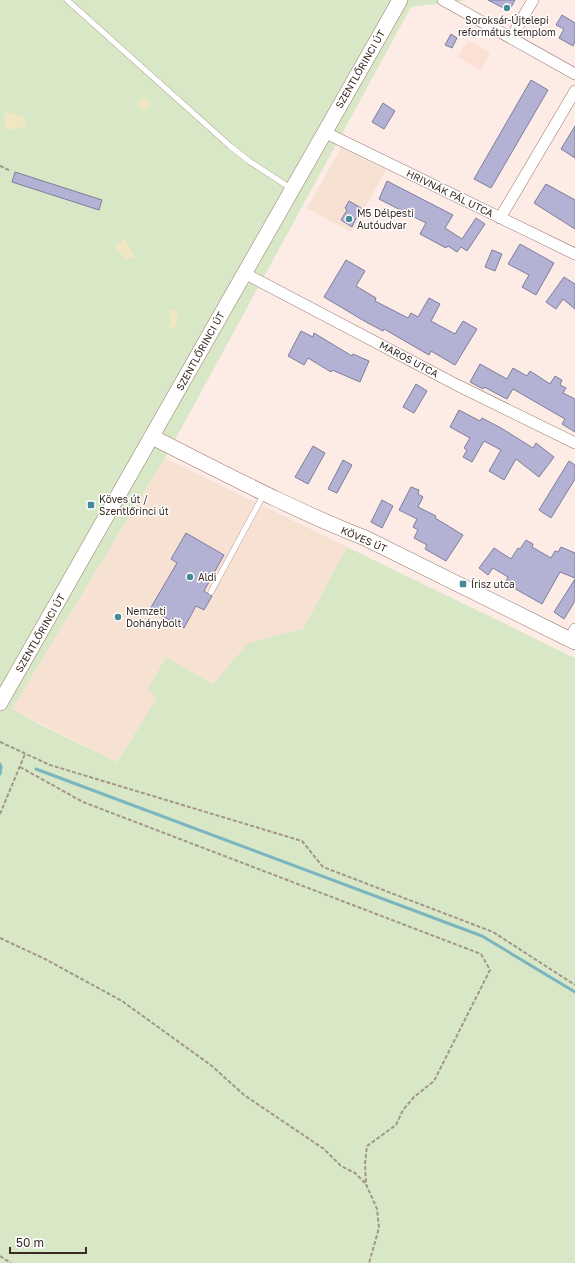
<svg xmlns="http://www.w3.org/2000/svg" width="575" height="1263" viewBox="0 0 575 1263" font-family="'Golos Text',sans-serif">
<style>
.commercial{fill:#f6e1d3}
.built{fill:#fce0d4}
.green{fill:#d8e8c7}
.sand{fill:#f0e6c1}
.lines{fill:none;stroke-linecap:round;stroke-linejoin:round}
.stream{stroke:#7bb5bf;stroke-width:3}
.building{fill:#b3b2d4;stroke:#7f7d9e}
.lane-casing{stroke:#9a7769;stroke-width:6}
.street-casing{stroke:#9a7769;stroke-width:12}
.secondary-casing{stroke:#9a7769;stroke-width:16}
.path{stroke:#a3948d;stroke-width:2;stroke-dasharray:4 2;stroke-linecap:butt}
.lane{stroke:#fff;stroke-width:5.5}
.street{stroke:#fff;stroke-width:11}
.secondary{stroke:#fff;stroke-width:15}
.poi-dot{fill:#458a96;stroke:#fff;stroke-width:1.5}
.labels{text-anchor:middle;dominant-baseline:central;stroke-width:3;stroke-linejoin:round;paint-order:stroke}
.poi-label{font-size:10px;fill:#392a24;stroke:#fff;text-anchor:start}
.street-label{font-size:10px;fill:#392a24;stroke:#fff}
</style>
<rect width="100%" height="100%" fill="#fcece5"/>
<!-- commercial -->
<path class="commercial" d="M 341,148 L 386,170 L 351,232 L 307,208 Z
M 165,458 L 347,547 L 303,629 L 248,643 L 213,684 L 166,657 L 157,698 L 117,762 L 12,709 Z"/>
<!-- built -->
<path class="built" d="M 468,40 L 490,53 L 481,70 L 458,57 Z"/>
<!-- green -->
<path class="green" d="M 0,0 L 468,0 L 411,7 L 165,458 L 12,709 L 41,725 L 117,762 L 157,698 L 148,689 L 166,657 L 213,684 L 248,643 L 303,629 L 347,547 L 575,658 L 575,1263 L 0,1263 Z"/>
<!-- sand -->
<path class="sand" d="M138 104a6 6 0 1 1 12 0a6 6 0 1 1-12 0Z
M 7,112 L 23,116 L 26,123 L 25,127 L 8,130 L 5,127 L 4,116 Z
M 125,239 L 135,257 L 126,259 L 113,247 Z
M 173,309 L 176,310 L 178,319 L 175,327 L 169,330 L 171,319 L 169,311 Z"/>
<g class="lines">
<!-- stream -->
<path class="stream" d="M 0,764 L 1,767 L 0,774
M 36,769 L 482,936 L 575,992"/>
</g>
<!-- building -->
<path class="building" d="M 488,0 L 515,0 L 509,11 Z
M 562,15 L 575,23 L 575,41 L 573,46 L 559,38 L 564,29 L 556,25 Z
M 451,34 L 457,38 L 452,48 L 445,45 Z
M 531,80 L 548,90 L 491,188 L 474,179 Z
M 383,103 L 395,111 L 384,129 L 372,122 Z
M 575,126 L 575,158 L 561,149 Z
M 15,172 L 102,200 L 99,210 L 12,182 Z
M 387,181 L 453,215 L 445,228 L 462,239 L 476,218 L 485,224 L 467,251 L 461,247 L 457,252 L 448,246 L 446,248 L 420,234 L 426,223 L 379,199 Z
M 546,184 L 575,200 L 575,229 L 534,203 Z
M 349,201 L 361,208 L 352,227 L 341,220 L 347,210 L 345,208 Z
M 520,244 L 554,263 L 536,295 L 522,287 L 529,275 L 508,264 Z
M 492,250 L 502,254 L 495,271 L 485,267 Z
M 346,260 L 365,271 L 356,286 L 376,298 L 375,301 L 408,318 L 411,313 L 418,317 L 429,298 L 440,304 L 431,321 L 455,334 L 463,321 L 477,329 L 455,365 L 431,351 L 429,355 L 384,329 L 383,331 L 366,322 L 324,297 Z
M 564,277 L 575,284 L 575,309 L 563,299 L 556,309 L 546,302 Z
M 301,331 L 313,337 L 314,333 L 352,356 L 353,354 L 369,361 L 360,382 L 332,370 L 331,372 L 308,358 L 304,365 L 288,356 Z
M 480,364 L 507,379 L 513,368 L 527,376 L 530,371 L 550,384 L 555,376 L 562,380 L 560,385 L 566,388 L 563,393 L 575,399 L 575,432 L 562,424 L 565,419 L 513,389 L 507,399 L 484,387 L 483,389 L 470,382 Z
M 416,384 L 427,391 L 414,413 L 403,407 Z
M 459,410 L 480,421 L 482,418 L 501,428 L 533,448 L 536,443 L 554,457 L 539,477 L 516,459 L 504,480 L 489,471 L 501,450 L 484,441 L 472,462 L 463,457 L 467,450 L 464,448 L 470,438 L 450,427 Z
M 313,446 L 325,453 L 308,484 L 295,477 Z
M 343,460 L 352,465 L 337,493 L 328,489 Z
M 569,461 L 575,465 L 575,479 L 551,518 L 539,510 Z
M 411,487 L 419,490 L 418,494 L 423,497 L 418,507 L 436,516 L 435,518 L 463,535 L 446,561 L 425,549 L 427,545 L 414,538 L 418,530 L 413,527 L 417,519 L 399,510 Z
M 382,500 L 393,506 L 382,528 L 371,522 Z
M 186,533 L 224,555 L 204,591 L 212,596 L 204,610 L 196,606 L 184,628 L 150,609 L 177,563 L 171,559 Z
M 526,540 L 533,544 L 532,547 L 551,558 L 555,551 L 558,552 L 561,547 L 575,553 L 575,578 L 560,572 L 542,604 L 505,583 L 508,577 L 493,568 L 488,575 L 479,568 L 494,548 L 511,559 L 518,548 L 520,549 Z
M 575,579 L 575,601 L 564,619 L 554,612 Z"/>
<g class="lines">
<defs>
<path id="lane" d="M 67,0 L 230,146 L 249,161 L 292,189
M 211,592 L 264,494"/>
<path id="street" d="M 443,0 L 575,74
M 511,38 L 533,0
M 324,132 L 575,254
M 500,218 L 575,91
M 244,273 L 457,385 L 575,443
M 570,639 L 575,629"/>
<path id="secondary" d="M 152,437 C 222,472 291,509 365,538 L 575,642
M 0,703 L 400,0"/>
</defs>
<!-- lane casing -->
<use href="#lane" class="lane-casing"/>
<!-- street casing -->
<use href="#street" class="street-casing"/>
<!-- secondary casing -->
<use href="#secondary" class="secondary-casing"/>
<!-- path -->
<path class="path" d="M 0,166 L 11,171
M 0,742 L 50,765 L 302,841 L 323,867 L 493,932 L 575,985
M 20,767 L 83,802 L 481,954 L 490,970 L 434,1081 L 414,1097 L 403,1110 L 396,1125 L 367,1146 L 365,1164 L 366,1184 L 377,1209 L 379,1228 L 369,1263
M 0,814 L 25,754
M 0,938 L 45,959 L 122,1001 L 212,1066 L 244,1095 L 324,1149 L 341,1166 L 355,1173 L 365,1183
M 0,1256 L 11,1263"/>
<!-- lane -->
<use href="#lane" class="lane"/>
<!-- street -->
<use href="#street" class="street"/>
<!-- secondary -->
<use href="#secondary" class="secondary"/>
</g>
<!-- markers -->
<g class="poi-dot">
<circle cx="507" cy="8" r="4"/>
<circle cx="349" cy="219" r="4"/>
<rect x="87" y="501" width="8" height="8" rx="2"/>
<circle cx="190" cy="577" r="4"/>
<rect x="459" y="580" width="8" height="8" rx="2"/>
<circle cx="118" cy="617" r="4"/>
</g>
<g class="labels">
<!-- poi labels -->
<g class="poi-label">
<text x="507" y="20" text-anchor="middle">Soroksár-Újtelepi<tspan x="507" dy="12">református templom</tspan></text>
<text x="357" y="213">M5 Délpesti<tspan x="357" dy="12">Autóudvar</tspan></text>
<text x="99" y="499">Köves út /<tspan x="99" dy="12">Szentlőrinci út</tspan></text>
<text x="198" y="577">Aldi</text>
<text x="471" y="584">Írisz utca</text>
<text x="126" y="611">Nemzeti<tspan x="126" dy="12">Dohánybolt</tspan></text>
</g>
<!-- street labels -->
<g class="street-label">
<text transform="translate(360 69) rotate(-60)">SZENTLŐRINCI ÚT</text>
<text transform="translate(450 193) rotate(26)">HRIVNÁK PÁL UTCA</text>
<text transform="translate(200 351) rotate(-61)">SZENTLŐRINCI ÚT</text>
<text transform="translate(409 359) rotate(28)">MAROS UTCA</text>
<text transform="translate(364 539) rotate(24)">KÖVES ÚT</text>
<text transform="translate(40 633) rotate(-60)">SZENTLŐRINCI ÚT</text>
</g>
</g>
<!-- scale -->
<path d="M10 1247v6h76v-6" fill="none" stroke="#392a24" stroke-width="2"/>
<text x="16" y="1247" font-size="12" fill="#392a24" stroke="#ffffff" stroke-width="3" paint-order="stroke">50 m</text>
</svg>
